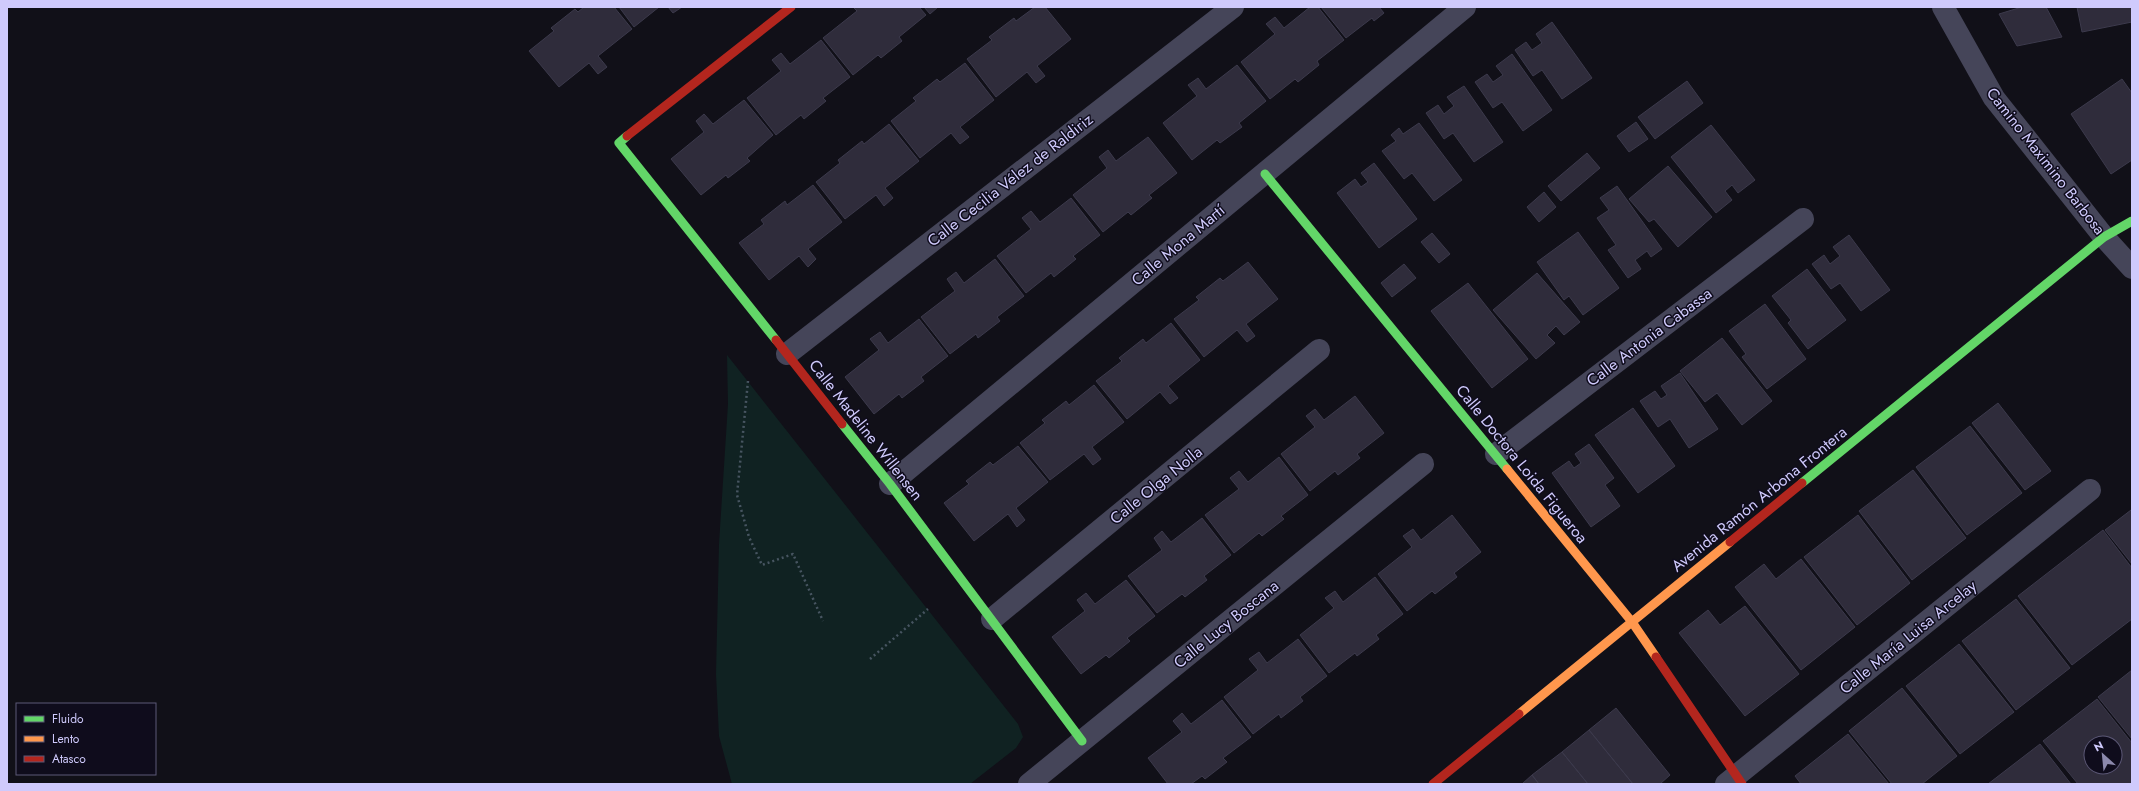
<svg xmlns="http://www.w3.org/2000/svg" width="2139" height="791" viewBox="0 0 2139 791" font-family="Jost,sans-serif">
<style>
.green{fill:#102222}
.building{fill:#2f2c3b;stroke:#3c3a4c;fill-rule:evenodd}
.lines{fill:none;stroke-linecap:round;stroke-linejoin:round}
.path{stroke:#475561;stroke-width:2.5;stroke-dasharray:2 3;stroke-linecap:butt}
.street{stroke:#454559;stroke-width:22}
.fast{stroke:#63d668;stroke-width:9}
.slow{stroke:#ff974d;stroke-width:9}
.jam{stroke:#b3261e;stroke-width:9}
.labels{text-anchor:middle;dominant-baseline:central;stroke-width:3;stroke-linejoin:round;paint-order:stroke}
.street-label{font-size:16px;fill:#cfcafc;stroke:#0f0c1c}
</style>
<rect width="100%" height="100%" fill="#111018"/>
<!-- green -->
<path class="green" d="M 727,355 L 1018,724 L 1023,737 L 1016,748 L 970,784 L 732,784 L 719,736 L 716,674 L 719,544 L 728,404 Z"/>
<!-- building -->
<path class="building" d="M 584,7 L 614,7 L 632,29 L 598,56 L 607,67 L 598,74 L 589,63 L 559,87 L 529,51 L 554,31 L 551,28 L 575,9 L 578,12 Z
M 619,7 L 659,7 L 634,27 Z
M 668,7 L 682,7 L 673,13 Z
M 853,7 L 919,7 L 926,15 L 899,37 L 902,41 L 881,58 L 878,55 L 853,75 L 823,38 L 857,11 Z
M 924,7 L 938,7 L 930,14 Z
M 1035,7 L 1045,7 L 1071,39 L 1037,66 L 1045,76 L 1036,83 L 1027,72 L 996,97 L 967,59 L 992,40 L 989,37 L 1014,18 L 1016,21 Z
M 1310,7 L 1318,7 L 1344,40 L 1317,61 L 1319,65 L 1298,82 L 1295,79 L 1270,99 L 1241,62 L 1275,34 L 1266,24 L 1275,17 L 1284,28 Z
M 1321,7 L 1379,7 L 1384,13 L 1374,21 L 1372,18 L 1346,38 Z
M 2022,7 L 2046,7 L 2062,37 L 2017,46 L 1999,14 Z
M 2077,7 L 2132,7 L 2132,22 L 2082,32 Z
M 1552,22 L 1592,78 L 1562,99 L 1542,70 L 1533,76 L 1515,50 L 1526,42 L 1532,50 L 1542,43 L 1536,34 Z
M 821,40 L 850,77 L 823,98 L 826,101 L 804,119 L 801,115 L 776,135 L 747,98 L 781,71 L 772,60 L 781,53 L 790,64 Z
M 1512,54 L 1552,110 L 1523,131 L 1502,102 L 1493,108 L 1475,82 L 1487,74 L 1493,82 L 1503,75 L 1496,66 Z
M 965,63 L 994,100 L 960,127 L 969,137 L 960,144 L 951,133 L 920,158 L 891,121 L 916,101 L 913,98 L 937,79 L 940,82 Z
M 1237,65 L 1266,101 L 1239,123 L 1242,127 L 1220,143 L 1217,140 L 1192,160 L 1163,123 L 1197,96 L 1188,85 L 1198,78 L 1206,89 Z
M 2122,79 L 2132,93 L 2132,160 L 2111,174 L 2071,114 Z
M 1687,81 L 1703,103 L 1655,139 L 1638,117 Z
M 1464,86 L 1503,142 L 1474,162 L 1453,133 L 1444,139 L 1426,113 L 1438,105 L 1444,114 L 1454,106 L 1447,97 Z
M 744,100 L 773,135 L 747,158 L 750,161 L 728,178 L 726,175 L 701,195 L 671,159 L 704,132 L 696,121 L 704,114 L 713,124 Z
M 1636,122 L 1648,139 L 1629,152 L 1617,136 Z
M 1419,123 L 1462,180 L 1434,201 L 1412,173 L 1404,179 L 1382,151 L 1396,141 L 1391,135 L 1399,128 L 1403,134 Z
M 889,124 L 919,161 L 885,188 L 893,198 L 884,206 L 876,195 L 845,219 L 816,182 L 840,163 L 838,160 L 862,141 L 864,144 Z
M 1711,125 L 1755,180 L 1738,193 L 1732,185 L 1725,191 L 1732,200 L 1716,213 L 1671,157 Z
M 1148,137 L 1177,173 L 1149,195 L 1152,198 L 1131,215 L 1128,212 L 1103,232 L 1073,195 L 1107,168 L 1099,157 L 1108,150 L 1116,161 Z
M 1587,153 L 1600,168 L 1561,201 L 1548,186 Z
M 1374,163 L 1417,219 L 1379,248 L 1337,193 L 1355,179 L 1361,187 L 1368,182 L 1361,173 Z
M 1668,166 L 1712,217 L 1678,247 L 1654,219 L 1649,222 L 1629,199 Z
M 813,185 L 842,222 L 808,249 L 816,259 L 808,267 L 799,256 L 769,280 L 739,243 L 764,224 L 761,220 L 785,201 L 787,205 Z
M 1617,186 L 1662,249 L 1651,257 L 1647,251 L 1635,260 L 1641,269 L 1628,278 L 1608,250 L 1616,245 L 1597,218 L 1609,210 L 1600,198 Z
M 1544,192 L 1556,207 L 1539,222 L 1527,207 Z
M 1071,198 L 1100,235 L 1073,256 L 1076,259 L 1054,277 L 1051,273 L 1026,293 L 997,256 L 1031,229 L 1022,218 L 1031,211 L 1040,222 Z
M 1578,232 L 1619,288 L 1583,315 L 1569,296 L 1564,300 L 1537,262 Z
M 1432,233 L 1450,254 L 1439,263 L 1421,242 Z
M 1849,235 L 1890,290 L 1861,311 L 1840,283 L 1831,289 L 1812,264 L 1824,255 L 1830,264 L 1840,256 L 1833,247 Z
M 995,259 L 1024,296 L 997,317 L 1000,321 L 978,338 L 976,334 L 950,354 L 921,317 L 955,291 L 947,279 L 956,272 L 964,283 Z
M 1248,262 L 1278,299 L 1246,324 L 1255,336 L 1247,342 L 1237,330 L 1204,357 L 1174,319 L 1199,300 L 1196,297 L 1220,278 L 1223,281 Z
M 1404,264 L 1416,278 L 1392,297 L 1381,283 Z
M 1807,269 L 1846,320 L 1808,349 L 1788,323 L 1791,320 L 1772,296 Z
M 1537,273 L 1580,322 L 1564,335 L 1556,326 L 1547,335 L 1555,343 L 1536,359 L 1493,310 Z
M 1468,283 L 1528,359 L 1492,388 L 1431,311 Z
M 1765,304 L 1806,359 L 1767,389 L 1742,357 L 1746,354 L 1729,331 Z
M 919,319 L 948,356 L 921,377 L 924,381 L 902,398 L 899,394 L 874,414 L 845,377 L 879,350 L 870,339 L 880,332 L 888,343 Z
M 1171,323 L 1200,360 L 1168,386 L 1178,398 L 1170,404 L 1160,392 L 1127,419 L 1096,381 L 1122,361 L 1119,358 L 1143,339 L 1146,343 Z
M 1722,338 L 1772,401 L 1742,425 L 1717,393 L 1705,402 L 1680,371 Z
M 1680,373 L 1718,429 L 1689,448 L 1670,419 L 1658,427 L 1640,401 L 1655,391 L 1661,399 L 1667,395 L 1661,386 Z
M 1094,385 L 1124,422 L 1092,447 L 1101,459 L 1093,465 L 1084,454 L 1050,480 L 1020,443 L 1045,423 L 1042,420 L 1066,401 L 1069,405 Z
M 1355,396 L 1384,433 L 1357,454 L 1360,458 L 1338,475 L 1335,471 L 1310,491 L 1281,454 L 1315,427 L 1306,416 L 1315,409 L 1324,420 Z
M 1998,403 L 2051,471 L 2025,490 L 1972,423 Z
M 1633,408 L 1675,466 L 1638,493 L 1595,435 Z
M 1970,426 L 2022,493 L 1967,535 L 1916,467 Z
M 1589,444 L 1614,478 L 1605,485 L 1620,506 L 1591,527 L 1552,473 L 1569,461 L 1574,468 L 1581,463 L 1575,454 Z
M 1018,446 L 1048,482 L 1016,508 L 1025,520 L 1017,527 L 1008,514 L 974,541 L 944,503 L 969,484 L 966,481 L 990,462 L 993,465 Z
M 1279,457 L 1308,495 L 1281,516 L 1284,519 L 1262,536 L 1259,533 L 1234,553 L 1205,515 L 1239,489 L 1230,478 L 1239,471 L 1248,482 Z
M 1913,470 L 1966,538 L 1912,580 L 1859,511 Z
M 2131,510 L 2132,510 L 2132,564 L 2105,530 Z
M 1452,515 L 1481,552 L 1454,573 L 1457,577 L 1435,594 L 1432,591 L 1407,611 L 1378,574 L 1412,547 L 1403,536 L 1413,529 L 1421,540 Z
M 1858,515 L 1910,583 L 1857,625 L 1804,557 Z
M 1202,518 L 1231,555 L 1204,576 L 1207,580 L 1185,597 L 1182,594 L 1157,613 L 1128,576 L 1162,550 L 1154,538 L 1162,531 L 1171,542 Z
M 2103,530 L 2132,568 L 2132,619 L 2072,665 L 2018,596 Z
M 1801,559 L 1855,627 L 1801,670 L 1735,587 L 1764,564 L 1776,579 Z
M 1375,577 L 1403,614 L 1376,635 L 1379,639 L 1357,656 L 1355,653 L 1329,673 L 1300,635 L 1334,608 L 1325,598 L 1335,591 L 1343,602 Z
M 1126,580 L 1155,616 L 1127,638 L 1130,641 L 1109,658 L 1106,655 L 1081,674 L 1052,637 L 1085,611 L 1077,600 L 1086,593 L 1095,604 Z
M 2016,599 L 2070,668 L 2016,710 L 1962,641 Z
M 1745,606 L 1799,674 L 1745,716 L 1679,633 L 1708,610 L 1720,625 Z
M 1298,639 L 1327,676 L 1300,697 L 1303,701 L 1281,718 L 1279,714 L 1253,734 L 1224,697 L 1258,670 L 1249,659 L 1259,652 L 1267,663 Z
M 1959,644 L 2014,712 L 1960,754 L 1906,686 Z
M 2132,670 L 2132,739 L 2098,697 Z
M 1902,688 L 1957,756 L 1922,784 L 1892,784 L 1849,731 Z
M 2097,699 L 2132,743 L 2132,782 L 2130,784 L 2078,784 L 2043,741 ZM 2091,743 L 2115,743 L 2115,767 L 2091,767 Z
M 1222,700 L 1251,737 L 1223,758 L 1227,762 L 1205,779 L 1202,776 L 1191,784 L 1168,784 L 1148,758 L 1182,732 L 1173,721 L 1182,713 L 1191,724 Z
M 1616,708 L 1670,775 L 1660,784 L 1633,784 L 1589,730 Z
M 1589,730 L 1633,784 L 1588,784 L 1562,752 Z
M 1848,734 L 1889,784 L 1801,784 L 1795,776 Z
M 2040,744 L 2071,784 L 1988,784 Z
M 1562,752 L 1588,784 L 1539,784 L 1532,775 Z
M 1532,775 L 1539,784 L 1522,784 Z"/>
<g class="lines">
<!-- path -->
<path class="path" d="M 748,381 L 737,495 L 749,537 L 762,565 L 793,554 L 823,621
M 870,659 L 928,609"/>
<!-- street -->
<path class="street" d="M 1943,7 L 1994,98 L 2104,237 L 2132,268
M 787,354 L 1233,7
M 1496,454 L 1803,219
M 890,484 L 1465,7
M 992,619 L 1319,350
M 1029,784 L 1423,464
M 1726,784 L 2090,490"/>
<!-- fast -->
<path class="fast" d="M 627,136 L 619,143 L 776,340
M 1265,174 L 1507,469
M 842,424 L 890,484 L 1082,741
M 1802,483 L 2104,237 L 2132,221"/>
<!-- slow -->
<path class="slow" d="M 1507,469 L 1632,622 L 1656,657
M 1519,714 L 1730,542"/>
<!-- jam -->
<path class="jam" d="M 627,136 L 791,7
M 776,340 L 842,424
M 1730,542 L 1802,483
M 1656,657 L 1742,784
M 1433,784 L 1519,714"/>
</g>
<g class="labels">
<!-- street labels -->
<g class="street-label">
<text transform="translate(2046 161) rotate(52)">Camino Maximino Barbosa</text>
<text transform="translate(1010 180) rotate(-38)">Calle Cecilia Vélez de Raldiriz</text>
<text transform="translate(1178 245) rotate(-40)">Calle Mona Martí</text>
<text transform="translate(1649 337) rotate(-37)">Calle Antonia Cabassa</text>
<text transform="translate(866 430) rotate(52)">Calle Madeline Willensen</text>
<text transform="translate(1522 464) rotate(51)">Calle Doctora Loida Figueroa</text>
<text transform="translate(1156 485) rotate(-39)">Calle Olga Nolla</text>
<text transform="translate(1759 499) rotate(-39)">Avenida Ramón Arbona Frontera</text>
<text transform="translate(1226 624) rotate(-39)">Calle Lucy Boscana</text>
<text transform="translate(1908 637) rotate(-39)">Calle María Luisa Arcelay</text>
</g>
</g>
<!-- border -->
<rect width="2139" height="791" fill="none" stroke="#cfcafc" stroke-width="16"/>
<!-- legend -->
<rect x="16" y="703" width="140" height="72" fill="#0f0c1c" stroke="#5c5876"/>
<rect x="24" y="716" width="20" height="6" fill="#63d668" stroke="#5c5876"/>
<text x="52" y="723" font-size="12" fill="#cfcafc">Fluido</text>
<rect x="24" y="736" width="20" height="6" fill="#ff974d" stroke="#5c5876"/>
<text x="52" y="743" font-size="12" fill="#cfcafc">Lento</text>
<rect x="24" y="756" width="20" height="6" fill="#b3261e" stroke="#5c5876"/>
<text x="52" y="763" font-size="12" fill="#cfcafc">Atasco</text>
<!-- north arrow -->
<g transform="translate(2103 755) rotate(333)"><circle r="19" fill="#0f0c1c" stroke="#5c5876"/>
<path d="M0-3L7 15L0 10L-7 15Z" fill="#8c89ac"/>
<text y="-6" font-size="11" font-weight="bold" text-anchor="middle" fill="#cfcafc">N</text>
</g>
</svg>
